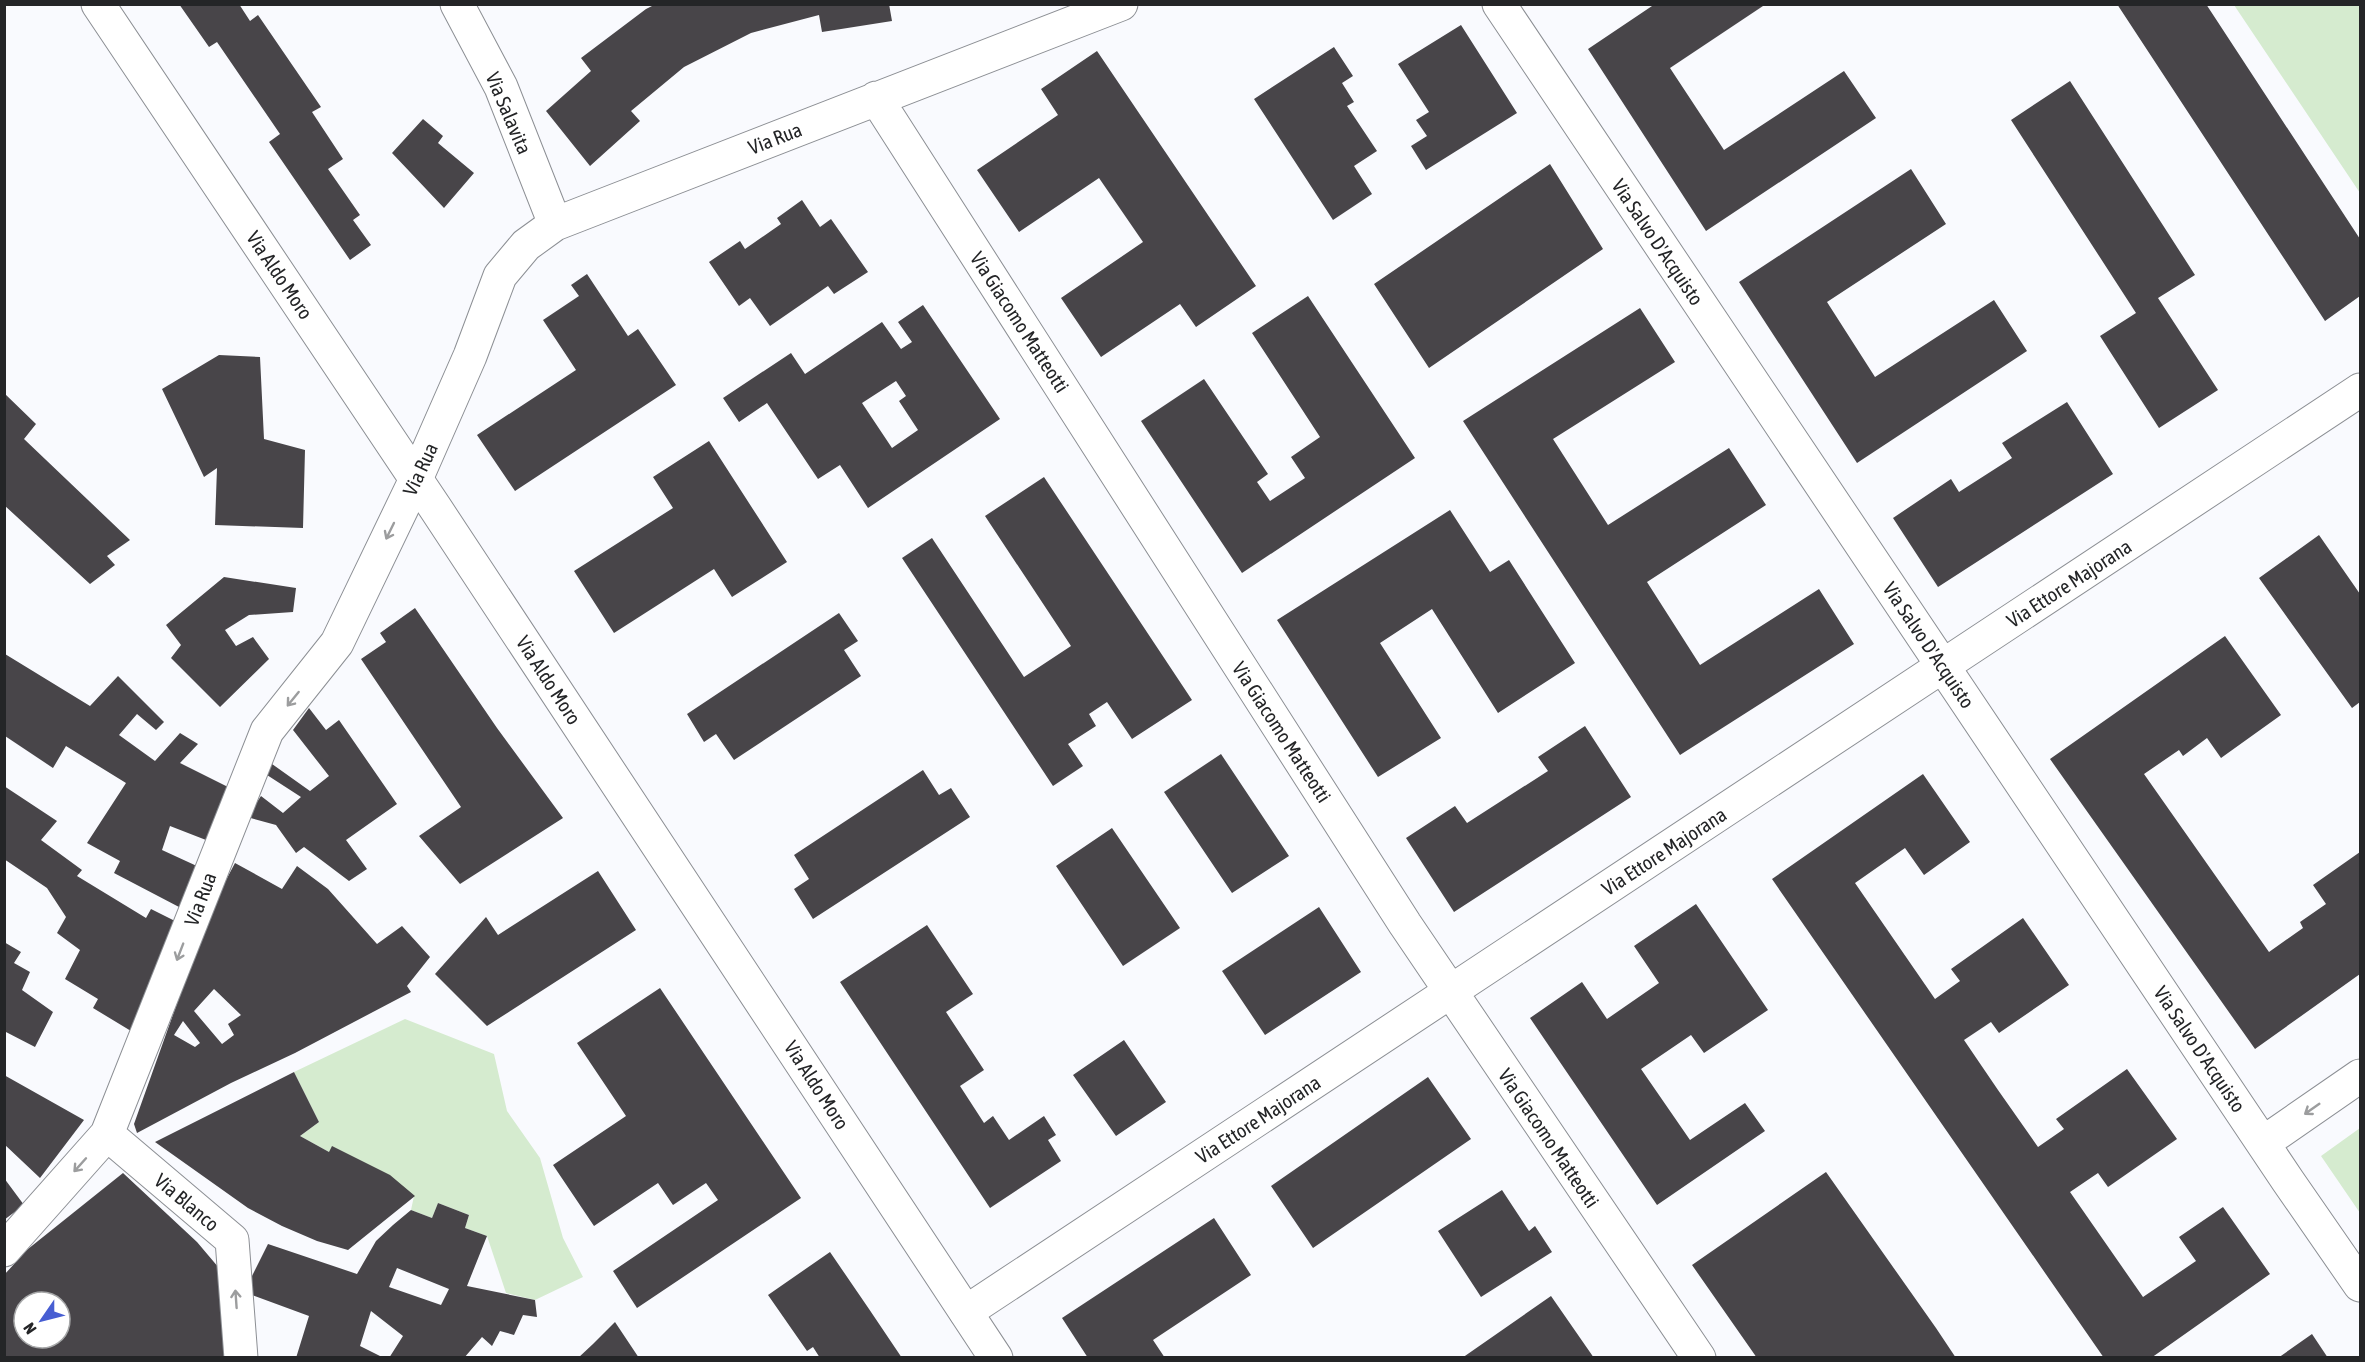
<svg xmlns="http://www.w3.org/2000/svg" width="2365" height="1362" viewBox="0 0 2365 1362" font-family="'Asap Condensed',sans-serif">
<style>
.green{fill:#d5ebcf}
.building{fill:#484549;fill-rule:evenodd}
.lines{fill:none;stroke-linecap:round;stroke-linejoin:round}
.minor-casing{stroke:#8c8f94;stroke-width:35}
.tertiary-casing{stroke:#8c8f94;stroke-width:35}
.minor{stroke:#fff;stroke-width:33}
.tertiary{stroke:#fff;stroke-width:33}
.oneway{stroke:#9c9d9e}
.labels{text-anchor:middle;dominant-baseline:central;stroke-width:6;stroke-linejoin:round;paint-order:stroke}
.street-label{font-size:20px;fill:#242527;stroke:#fff}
</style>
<rect width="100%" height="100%" fill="#f9fafe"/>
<!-- green -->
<path class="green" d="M 2234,5 L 2360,5 L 2360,193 Z
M 405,1019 L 494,1054 L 507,1111 L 540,1158 L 563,1238 L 583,1277 L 535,1300 L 506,1293 L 487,1236 L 465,1228 L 469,1215 L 438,1203 L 432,1218 L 411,1210 L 414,1196 L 352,1157 L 329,1152 L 300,1136 L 319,1122 L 294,1072 Z
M 2360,1128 L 2360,1213 L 2321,1156 Z"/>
<!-- building -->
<path class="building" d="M 179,4 L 239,4 L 250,21 L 258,15 L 321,107 L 312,112 L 343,159 L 328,169 L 360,215 L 353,220 L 371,245 L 350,260 L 269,142 L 280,134 L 217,42 L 209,47 Z
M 656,4 L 889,4 L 892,21 L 822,32 L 819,15 L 751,33 L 684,67 L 631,111 L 640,121 L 590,166 L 546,111 L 591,71 L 581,58 L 646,9 Z
M 1655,4 L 1766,4 L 1670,68 L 1724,150 L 1844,71 L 1876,118 L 1706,231 L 1588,49 Z
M 2117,4 L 2206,4 L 2360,239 L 2360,296 L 2325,321 Z
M 1461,25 L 1517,113 L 1426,170 L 1411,146 L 1427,136 L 1416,120 L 1429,112 L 1398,64 Z
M 1334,47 L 1353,76 L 1342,83 L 1354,102 L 1347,106 L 1377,151 L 1354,166 L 1372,194 L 1333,220 L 1254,99 Z
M 1097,51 L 1256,286 L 1196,327 L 1180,304 L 1101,357 L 1061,298 L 1143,242 L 1099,178 L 1019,232 L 977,170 L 1058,115 L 1041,89 Z
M 2070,81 L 2195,275 L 2158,298 L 2218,390 L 2159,428 L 2100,336 L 2136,313 L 2011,120 Z
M 423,119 L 443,136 L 438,143 L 474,173 L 444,208 L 392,153 Z
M 1550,164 L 1603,249 L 1429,368 L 1374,284 Z
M 1911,169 L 1946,224 L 1827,302 L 1875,377 L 1994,300 L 2027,351 L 1857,463 L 1739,282 Z
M 802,200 L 820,227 L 831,219 L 868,272 L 834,294 L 828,286 L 770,326 L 750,298 L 739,306 L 709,262 L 740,241 L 745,249 L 781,224 L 777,218 Z
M 587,274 L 628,336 L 638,329 L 676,385 L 515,491 L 477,435 L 576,370 L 543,320 L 579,296 L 571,285 Z
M 1308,296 L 1415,458 L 1242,573 L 1141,421 L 1204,379 L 1268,474 L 1257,482 L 1270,501 L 1305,478 L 1291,457 L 1320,437 L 1252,333 Z
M 923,305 L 1000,419 L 868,508 L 840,465 L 818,479 L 767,403 L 739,422 L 723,398 L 791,353 L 805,374 L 882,322 L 901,349 L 912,342 L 898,322 ZM 896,381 L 906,396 L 899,401 L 918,430 L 892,448 L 862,403 Z
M 1640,308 L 1675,362 L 1553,439 L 1608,525 L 1729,448 L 1766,505 L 1647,582 L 1700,665 L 1819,589 L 1854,644 L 1680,755 L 1463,421 Z
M 219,355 L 260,357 L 264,439 L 305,450 L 303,528 L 215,525 L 217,468 L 204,477 L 162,389 Z
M 4,393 L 36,424 L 24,439 L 130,540 L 107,556 L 115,565 L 90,584 L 4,505 Z
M 2067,402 L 2113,474 L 1938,587 L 1893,518 L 1951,479 L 1959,492 L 2012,458 L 2002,443 Z
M 709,441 L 787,562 L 732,597 L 714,569 L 614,633 L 574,571 L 673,508 L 653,477 Z
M 1044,477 L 1192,700 L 1132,739 L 1107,702 L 1089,714 L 1096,726 L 1068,744 L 1083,766 L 1053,786 L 902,558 L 932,538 L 1024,677 L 1071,646 L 985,516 Z
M 1450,510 L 1490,572 L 1509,560 L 1575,663 L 1498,713 L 1432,609 L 1380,643 L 1441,738 L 1378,777 L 1277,620 Z
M 2319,535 L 2360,594 L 2360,702 L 2352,708 L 2259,578 Z
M 224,577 L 296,588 L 293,612 L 249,615 L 225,630 L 236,646 L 253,637 L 269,659 L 220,707 L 171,658 L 181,645 L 166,625 Z
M 415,608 L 497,728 L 563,818 L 460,884 L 419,836 L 461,807 L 361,659 L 386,642 L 380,633 Z
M 839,613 L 858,641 L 844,650 L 861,676 L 734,760 L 716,734 L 704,742 L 687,714 Z
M 2225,636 L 2281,715 L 2221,758 L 2207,738 L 2183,756 L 2179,750 L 2144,774 L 2269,952 L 2303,928 L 2300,922 L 2326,904 L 2313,885 L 2360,852 L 2360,974 L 2255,1049 L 2050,759 Z
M 5,654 L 90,706 L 118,676 L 164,722 L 156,730 L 137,714 L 119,735 L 155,761 L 180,733 L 198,744 L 180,763 L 228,787 L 206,840 L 170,826 L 162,850 L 199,867 L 179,907 L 114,873 L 120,861 L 87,843 L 126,783 L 66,746 L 53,768 L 5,736 Z
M 309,708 L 326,730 L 339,720 L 397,804 L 346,840 L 367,869 L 349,881 L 304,847 L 296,853 L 276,825 L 247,817 L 261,796 L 283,813 L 301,797 L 267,775 L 272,764 L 310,791 L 329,776 L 293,730 Z
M 1585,726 L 1631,797 L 1454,912 L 1406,838 L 1455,806 L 1467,823 L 1548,771 L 1538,757 Z
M 1221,754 L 1289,856 L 1232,893 L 1164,792 Z
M 923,770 L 939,795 L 951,788 L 970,817 L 813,919 L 794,889 L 809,879 L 794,855 Z
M 1923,774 L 1970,842 L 1924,875 L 1905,848 L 1855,883 L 1935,999 L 1960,981 L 1951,969 L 2023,918 L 2069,985 L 1999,1033 L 1991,1022 L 1964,1040 L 1998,1090 L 2038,1147 L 2064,1129 L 2056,1119 L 2127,1069 L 2177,1139 L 2108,1187 L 2098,1173 L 2070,1192 L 2143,1297 L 2196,1261 L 2179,1237 L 2223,1207 L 2270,1274 L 2151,1358 L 2104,1358 L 1772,879 Z
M 4,786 L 57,821 L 41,840 L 82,870 L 77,876 L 146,918 L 151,909 L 181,924 L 131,1031 L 93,1008 L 98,999 L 65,979 L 80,950 L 57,933 L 66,917 L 47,888 L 4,859 Z
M 1112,828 L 1180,928 L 1123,966 L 1056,866 Z
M 235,863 L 282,889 L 297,866 L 328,889 L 377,944 L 402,926 L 430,957 L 407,986 L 411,992 L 295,1053 L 231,1083 L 137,1133 L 134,1124 L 175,1009 L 217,897 ZM 214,989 L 241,1015 L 228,1024 L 234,1035 L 222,1044 L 194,1011 ZM 183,1021 L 200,1043 L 195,1047 L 174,1035 Z
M 598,871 L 636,930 L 487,1026 L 435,974 L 486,917 L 498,935 Z
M 1696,904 L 1768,1010 L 1704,1053 L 1691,1035 L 1641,1069 L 1690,1140 L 1745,1103 L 1765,1131 L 1657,1205 L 1530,1018 L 1582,982 L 1607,1019 L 1659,983 L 1634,946 Z
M 1319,907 L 1361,972 L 1265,1035 L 1222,971 Z
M 927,925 L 973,994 L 946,1012 L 984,1070 L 960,1086 L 984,1123 L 993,1116 L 1009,1140 L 1044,1116 L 1056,1135 L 1048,1140 L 1061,1161 L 990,1208 L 840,982 Z
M 4,942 L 21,952 L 14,963 L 30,972 L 22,990 L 53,1012 L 35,1047 L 4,1031 Z
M 660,988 L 801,1198 L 637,1308 L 613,1271 L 718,1200 L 706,1183 L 673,1205 L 658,1183 L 594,1226 L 553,1165 L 626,1116 L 577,1043 Z
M 1124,1040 L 1166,1102 L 1116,1136 L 1073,1075 Z
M 294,1072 L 319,1122 L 300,1136 L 329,1152 L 332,1146 L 390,1175 L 415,1196 L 348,1250 L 317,1241 L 282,1226 L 248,1208 L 155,1142 Z
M 4,1075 L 84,1120 L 40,1178 L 4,1144 Z
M 1428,1077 L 1471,1139 L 1313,1248 L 1271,1186 Z
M 1826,1172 L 1936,1328 L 1956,1358 L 1757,1358 L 1692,1265 Z
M 123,1173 L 197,1242 L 219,1268 L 226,1358 L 4,1358 L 4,1275 L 28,1249 ZM 24,1302 L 60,1302 L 60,1338 L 24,1338 Z
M 4,1178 L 24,1205 L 4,1220 Z
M 1502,1190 L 1529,1231 L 1535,1226 L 1552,1252 L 1481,1297 L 1438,1231 Z
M 438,1203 L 469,1215 L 465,1228 L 487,1236 L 467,1286 L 535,1300 L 537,1317 L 523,1315 L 514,1335 L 500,1331 L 492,1346 L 482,1337 L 464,1358 L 389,1358 L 403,1336 L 371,1311 L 360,1346 L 384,1358 L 296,1358 L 309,1316 L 244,1292 L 268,1244 L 357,1274 L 376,1241 L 393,1225 L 411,1210 L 432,1218 ZM 397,1268 L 449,1289 L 441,1305 L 389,1287 Z
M 1214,1218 L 1251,1275 L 1153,1340 L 1165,1358 L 1088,1358 L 1062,1318 Z
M 830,1252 L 869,1309 L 902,1358 L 820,1358 L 813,1347 L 807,1351 L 768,1295 Z
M 1551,1296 L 1594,1358 L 1462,1358 Z
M 615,1322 L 639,1358 L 578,1358 L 593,1344 Z
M 2312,1334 L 2328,1358 L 2278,1358 Z"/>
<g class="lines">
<defs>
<path id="minor" d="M 457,4 L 501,87 L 555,224
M 1499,4 L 2288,1181 L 2360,1285
M 876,98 L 1405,924 L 1699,1358
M 107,1134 L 232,1240 L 241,1358
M 2263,1143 L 2360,1076
M 4,1250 L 107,1134 L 267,731 L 337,643 L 416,479 L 470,356 L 500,276 L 526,245 L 555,224 L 1121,4
M 966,1312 L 2360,390"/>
<path id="tertiary" d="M 98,4 L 436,509 L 996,1358"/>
</defs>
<!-- minor casing -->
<use href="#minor" class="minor-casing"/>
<!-- tertiary casing -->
<use href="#tertiary" class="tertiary-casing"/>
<!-- minor -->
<use href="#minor" class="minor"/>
<!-- tertiary -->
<use href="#tertiary" class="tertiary"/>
</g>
<!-- one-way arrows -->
<defs><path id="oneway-shaft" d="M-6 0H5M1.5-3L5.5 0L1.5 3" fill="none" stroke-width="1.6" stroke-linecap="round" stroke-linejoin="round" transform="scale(1.5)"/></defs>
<g class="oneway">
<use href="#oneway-shaft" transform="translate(390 531) rotate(116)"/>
<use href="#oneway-shaft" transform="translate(293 699) rotate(129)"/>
<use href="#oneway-shaft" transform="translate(180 952) rotate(111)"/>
<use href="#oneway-shaft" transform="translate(2312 1109) rotate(145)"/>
<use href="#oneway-shaft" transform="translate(80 1165) rotate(132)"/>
<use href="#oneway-shaft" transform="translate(236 1299) rotate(-94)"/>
</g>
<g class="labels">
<!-- street labels -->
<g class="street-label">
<text transform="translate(509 113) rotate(67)">Via Salavita</text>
<text transform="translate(775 138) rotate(-21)">Via Rua</text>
<text transform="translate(1658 242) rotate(56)">Via Salvo D'Acquisto</text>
<text transform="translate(280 275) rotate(56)">Via Aldo Moro</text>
<text transform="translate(1020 322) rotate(57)">Via Giacomo Matteotti</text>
<text transform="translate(420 469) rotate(-65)">Via Rua</text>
<text transform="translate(2069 583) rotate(-33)">Via Ettore Majorana</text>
<text transform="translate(1929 645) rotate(56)">Via Salvo D'Acquisto</text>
<text transform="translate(549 680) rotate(57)">Via Aldo Moro</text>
<text transform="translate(1282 732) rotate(57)">Via Giacomo Matteotti</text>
<text transform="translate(1664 851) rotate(-33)">Via Ettore Majorana</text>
<text transform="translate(200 899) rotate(-69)">Via Rua</text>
<text transform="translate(2200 1049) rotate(56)">Via Salvo D'Acquisto</text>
<text transform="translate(817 1085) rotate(57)">Via Aldo Moro</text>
<text transform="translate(1258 1119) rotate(-33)">Via Ettore Majorana</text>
<text transform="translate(1549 1138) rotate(56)">Via Giacomo Matteotti</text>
<text transform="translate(187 1202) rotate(40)">Via Blanco</text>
</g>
</g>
<!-- border -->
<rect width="2365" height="1362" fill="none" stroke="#242527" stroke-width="12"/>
<!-- north arrow -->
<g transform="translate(42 1320) rotate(235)"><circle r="28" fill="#ffffff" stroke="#a7a8a9" stroke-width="1.5"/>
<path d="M0-4.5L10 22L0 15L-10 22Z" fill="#475ed2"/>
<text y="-9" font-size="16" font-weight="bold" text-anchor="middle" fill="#242527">N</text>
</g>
</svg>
